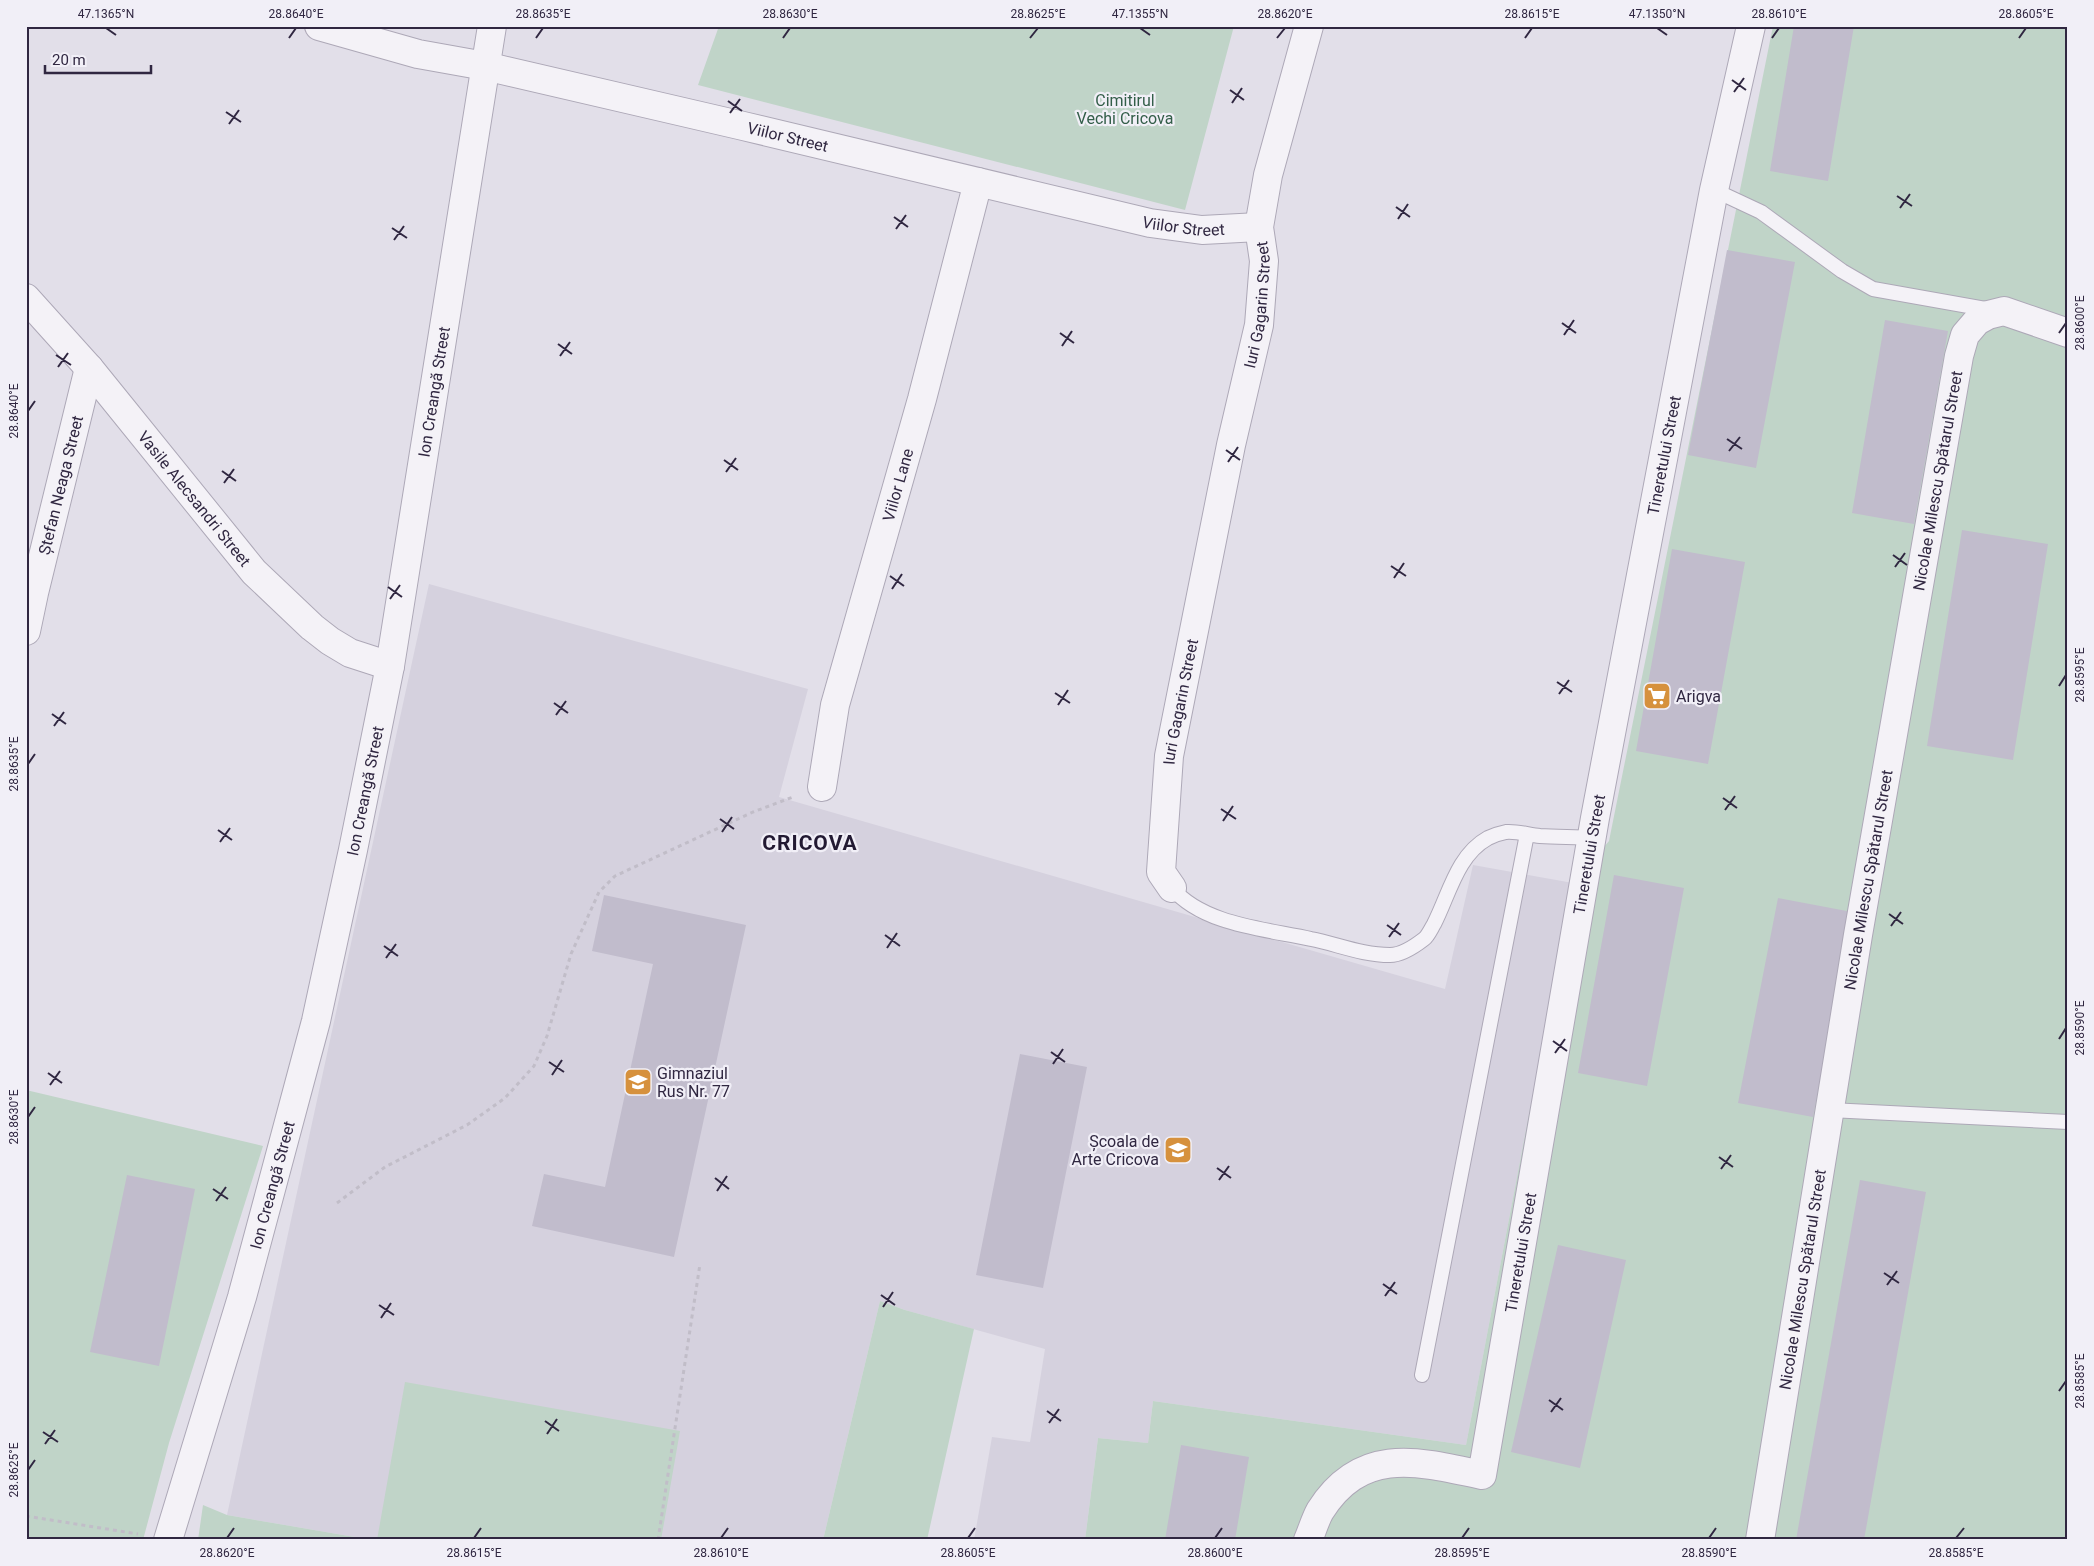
<svg xmlns="http://www.w3.org/2000/svg" width="2094" height="1566" viewBox="0 0 2094 1566" font-family="Roboto,sans-serif">
<style>
.built{fill:#d5d1de}
.green{fill:#c0d4c8}
.building{fill:#c1bccc}
.lines{fill:none;stroke-linecap:round;stroke-linejoin:round}
.service-casing{stroke:#ada8b7;stroke-width:16}
.minor-casing{stroke:#ada8b7;stroke-width:30}
.path{stroke:#c1bdc8;stroke-width:3;stroke-dasharray:4 4;stroke-linecap:butt}
.service{stroke:#f4f2f7;stroke-width:14}
.minor{stroke:#f4f2f7;stroke-width:28}
.ticks{fill:none;stroke:#302741;stroke-width:2}
.labels{text-anchor:middle;dominant-baseline:central;stroke-width:4.5;stroke-linejoin:round;paint-order:stroke}
.park-label{font-size:16px;fill:#335e49;stroke:#f1eff7}
.street-label{font-size:16px;fill:#302741;stroke:#f1eff7}
.poi-label{font-size:16px;fill:#302741;stroke:#f1eff7;text-anchor:start}
.district-label{font-size:21px;font-weight:bold;letter-spacing:1px;fill:#221932;stroke:#f1eff7}
.neatline{fill:none;stroke:#302741;stroke-width:2}
.ticks-label{font-size:12px;text-anchor:middle;fill:#302741}
</style>
<rect width="100%" height="100%" fill="#e2dfe9"/>
<!-- built -->
<path class="built" d="M 429,584 L 808,689 L 779,797 L 1445,989 L 1473,865 L 1573,883 L 1466,1445 L 1153,1401 L 1148,1443 L 1098,1438 L 1085,1540 L 974,1540 L 992,1437 L 1030,1442 L 1045,1349 L 905,1310 L 880,1301 L 823,1540 L 372,1540 L 227,1515 Z"/>
<!-- green -->
<path class="green" d="M 719,26 L 1234,26 L 1185,210 L 698,85 Z
M 1773,26 L 2068,26 L 2068,1540 L 1085,1540 L 1098,1438 L 1148,1443 L 1153,1401 L 1466,1445 L 1573,883 L 1609,841 Z
M 26,1090 L 263,1146 L 169,1443 L 143,1540 L 26,1540 Z
M 880,1301 L 905,1310 L 974,1329 L 927,1540 L 823,1540 Z
M 405,1382 L 680,1431 L 661,1540 L 377,1540 Z
M 203,1505 L 227,1515 L 372,1540 L 198,1540 Z"/>
<!-- building -->
<path class="building" d="M 1794,26 L 1854,26 L 1828,181 L 1770,171 Z
M 1727,250 L 1795,262 L 1756,468 L 1688,455 Z
M 1885,320 L 1948,331 L 1914,524 L 1852,513 Z
M 1962,530 L 2048,544 L 2013,760 L 1927,746 Z
M 1672,549 L 1745,562 L 1708,764 L 1636,751 Z
M 1614,875 L 1684,888 L 1647,1086 L 1578,1073 Z
M 604,895 L 746,925 L 674,1257 L 532,1226 L 544,1174 L 605,1187 L 653,964 L 592,951 Z
M 1778,898 L 1852,912 L 1813,1117 L 1738,1103 Z
M 1020,1054 L 1087,1067 L 1043,1288 L 976,1275 Z
M 127,1175 L 195,1189 L 159,1366 L 90,1352 Z
M 1860,1180 L 1926,1192 L 1864,1540 L 1796,1540 Z
M 1558,1245 L 1626,1260 L 1580,1468 L 1511,1452 Z
M 1181,1445 L 1249,1457 L 1235,1540 L 1165,1540 Z"/>
<g class="lines">
<defs>
<path id="service" d="M 1714,190 L 1761,212 L 1842,271 L 1873,289 L 1991,310
M 1172,888 C 1203,925 1266,929 1311,939 C 1337,944 1362,955 1390,955 C 1401,955 1415,946 1424,939 C 1428,936 1431,929 1434,924 C 1449,895 1457,855 1488,838 C 1492,836 1501,833 1506,832 C 1517,831 1529,835 1540,836 C 1557,837 1575,837 1593,838
M 1830,1110 L 2068,1122
M 1422,1375 L 1527,834"/>
<g id="minor">
<path id="s1" d="M 319,26 L 418,54 L 485,66 L 739,125 L 1150,223 L 1202,230 L 1259,227"/>
<path id="s2" d="M 26,298 L 89,368 L 254,572 L 312,627 L 330,641 L 350,653 L 390,666"/>
<path id="s3" d="M 26,631 L 34,593 L 89,368"/>
<path id="s4" d="M 822,787 L 835,705 L 922,399 L 978,182"/>
<path id="s5" d="M 1172,888 L 1161,872 L 1169,756 L 1231,445 L 1259,325 L 1264,261 L 1259,227 L 1268,175 L 1309,26"/>
<path id="s6" d="M 168,1540 L 242,1297 L 271,1189 L 316,1021 L 353,850 L 390,666 L 492,26"/>
<path id="s7" d="M 1308,1540 C 1312,1531 1315,1520 1320,1511 C 1361,1446 1417,1461 1482,1475 L 1595,818 L 1714,190 L 1751,26"/>
<path id="s8" d="M 1760,1540 L 1858,935 L 1959,356 L 1965,335 L 1977,321 L 1988,315 L 2004,311 L 2068,333"/>
</g>
</defs>
<!-- service casing -->
<use href="#service" class="service-casing"/>
<!-- minor casing -->
<use href="#minor" class="minor-casing"/>
<!-- path -->
<path class="path" d="M 337,1203 L 385,1167 L 467,1125 L 505,1098 L 534,1066 L 547,1036 L 571,954 L 599,892 L 615,876 L 753,812 L 793,797
M 26,1516 L 138,1534
M 658,1540 L 700,1264"/>
<!-- service -->
<use href="#service" class="service"/>
<!-- minor -->
<use href="#minor" class="minor"/>
</g>
<!-- ticks -->
<path class="ticks" d="M 106,28 L 116,35M 1140,28 L 1150,35M 1657,28 L 1667,35M 289,38 L 296,28M 536,38 L 543,28M 783,38 L 790,28M 1030,38 L 1038,28M 1277,38 L 1285,28M 1525,38 L 1532,28M 1772,38 L 1779,28M 2019,38 L 2026,28M 1732,80 L 1746,90M 1230,90 L 1244,100M 1734,92 L 1744,78M 728,101 L 742,111M 1232,103 L 1242,88M 226,112 L 241,122M 730,113 L 740,99M 229,124 L 239,110M 1897,196 L 1912,206M 1396,207 L 1410,217M 1900,208 L 1910,194M 894,217 L 908,227M 1398,219 L 1408,204M 392,228 L 407,238M 896,229 L 906,215M 394,240 L 404,226M 1562,323 L 1576,333M 1060,333 L 1074,343M 2059,333 L 2066,323M 1564,335 L 1574,320M 558,344 L 572,354M 1062,346 L 1072,331M 56,355 L 71,365M 560,356 L 570,342M 58,367 L 68,353M 28,411 L 35,401M 1727,439 L 1742,449M 1226,450 L 1240,460M 1729,451 L 1740,437M 724,460 L 738,470M 1228,462 L 1238,447M 222,471 L 236,481M 726,472 L 736,458M 224,483 L 234,469M 1893,555 L 1907,565M 1391,566 L 1406,576M 1895,567 L 1905,553M 890,576 L 904,586M 1394,578 L 1404,563M 388,587 L 402,597M 892,589 L 902,574M 390,599 L 400,585M 1557,682 L 1572,692M 2059,686 L 2066,675M 1055,693 L 1070,703M 1559,694 L 1569,680M 554,703 L 568,713M 1058,705 L 1068,690M 52,714 L 66,724M 556,715 L 566,701M 54,726 L 64,712M 28,764 L 35,754M 1723,798 L 1737,808M 1221,809 L 1236,819M 1725,810 L 1735,796M 720,819 L 734,829M 1223,821 L 1233,806M 218,830 L 232,840M 722,832 L 732,817M 220,842 L 230,828M 1889,914 L 1903,924M 1387,925 L 1401,935M 1891,926 L 1901,912M 885,935 L 900,946M 1389,937 L 1399,923M 384,946 L 398,956M 887,948 L 897,933M 386,958 L 396,944M 2059,1039 L 2066,1028M 1553,1041 L 1567,1051M 1051,1052 L 1065,1062M 1555,1053 L 1565,1039M 549,1062 L 564,1072M 1053,1064 L 1063,1049M 48,1073 L 62,1083M 552,1075 L 562,1060M 50,1085 L 60,1071M 28,1117 L 35,1107M 1719,1157 L 1733,1167M 1217,1168 L 1231,1178M 1721,1169 L 1731,1155M 715,1178 L 729,1189M 1219,1180 L 1229,1166M 213,1189 L 228,1199M 717,1191 L 727,1176M 216,1201 L 226,1187M 1884,1273 L 1899,1283M 1383,1284 L 1397,1294M 1887,1285 L 1897,1271M 881,1295 L 895,1305M 1385,1296 L 1395,1282M 379,1305 L 394,1315M 883,1307 L 893,1292M 381,1318 L 391,1303M 2059,1391 L 2066,1381M 1549,1400 L 1563,1410M 1047,1411 L 1061,1421M 1551,1412 L 1561,1398M 545,1421 L 559,1431M 1049,1423 L 1059,1409M 43,1432 L 58,1442M 547,1434 L 557,1419M 45,1444 L 55,1430M 28,1470 L 35,1460M 227,1538 L 234,1528M 474,1538 L 481,1528M 721,1538 L 728,1528M 968,1538 L 975,1528M 1215,1538 L 1222,1528M 1462,1538 L 1469,1528M 1709,1538 L 1716,1528M 1956,1538 L 1964,1528"/>
<!-- icons -->
<defs>
<symbol id="supermarket-square" viewBox="-11 -11 22 22"><rect x="-9" y="-9" width="18" height="18" rx="4" fill="#d6913d" stroke="#f1eff7"/><path d="M-6-5.5h2.5l.6 2H6L4.5 2H-2.5L-4.4-4H-6ZM-1.5 3.2a1.3 1.3 0 1 0 .1 0ZM3 3.2a1.3 1.3 0 1 0 .1 0Z" fill="#fff"/></symbol>
<symbol id="school-square" viewBox="-11 -11 22 22"><rect x="-9" y="-9" width="18" height="18" rx="4" fill="#d6913d" stroke="#f1eff7"/><path d="M0-5L7-2L0 1L-7-2ZM-4 1L0 2.5L4 1V4Q0 6-4 4Z" fill="#fff"/></symbol>
</defs>
<g fill-rule="evenodd">
<use href="#supermarket-square" x="1641" y="680" width="32" height="32"/>
<use href="#school-square" x="622" y="1066" width="32" height="32"/>
<use href="#school-square" x="1162" y="1134" width="32" height="32"/>
</g>
<g class="labels">
<!-- park labels -->
<g class="park-label">
<text x="1125" y="100">Cimitirul<tspan x="1125" dy="18">Vechi Cricova</tspan></text>
</g>
<!-- street labels -->
<g class="street-label">
<text stroke="none"><textPath href="#s1" startOffset="482">Viilor Street</textPath></text>
<text stroke="none"><textPath href="#s1" startOffset="888">Viilor Street</textPath></text>
<text stroke="none"><textPath href="#s5" startOffset="596">Iuri Gagarin Street</textPath></text>
<text stroke="none"><textPath href="#s6" startOffset="1180">Ion Creangă Street</textPath></text>
<text stroke="none"><textPath href="#s7" startOffset="1248">Tineretului Street</textPath></text>
<text stroke="none"><textPath href="#s8" startOffset="1074">Nicolae Milescu Spătarul Street</textPath></text>
<text stroke="none"><textPath href="#s3" startOffset="150">Ștefan Neaga Street</textPath></text>
<text stroke="none"><textPath href="#s4" startOffset="312">Viilor Lane</textPath></text>
<text stroke="none"><textPath href="#s2" startOffset="262">Vasile Alecsandri Street</textPath></text>
<text stroke="none"><textPath href="#s5" startOffset="191">Iuri Gagarin Street</textPath></text>
<text stroke="none"><textPath href="#s6" startOffset="775">Ion Creangă Street</textPath></text>
<text stroke="none"><textPath href="#s7" startOffset="842">Tineretului Street</textPath></text>
<text stroke="none"><textPath href="#s8" startOffset="669">Nicolae Milescu Spătarul Street</textPath></text>
<text stroke="none"><textPath href="#s6" startOffset="370">Ion Creangă Street</textPath></text>
<text stroke="none"><textPath href="#s7" startOffset="438">Tineretului Street</textPath></text>
<text stroke="none"><textPath href="#s8" startOffset="264">Nicolae Milescu Spătarul Street</textPath></text>
</g>
<!-- poi labels -->
<g class="poi-label">
<text x="1676" y="696">Arigva</text>
<text x="657" y="1073">Gimnaziul<tspan x="657" dy="18">Rus Nr. 77</tspan></text>
<text x="1159" y="1141" text-anchor="end">Școala de<tspan x="1159" dy="18">Arte Cricova</tspan></text>
</g>
<!-- district labels -->
<g class="district-label">
<text x="810" y="843">CRICOVA</text>
</g>
</g>
<!-- border -->
<rect width="2094" height="1566" fill="none" stroke="#f1eff7" stroke-width="55"/>
<!-- scale -->
<path d="M45 65v8h106v-8" fill="none" stroke="#302741" stroke-width="2.5"/>
<text x="52" y="65" font-size="15" fill="#302741" stroke="#f1eff7" stroke-width="4" paint-order="stroke">20 m</text>
<rect x="28" y="28" width="2038" height="1510" class="neatline"/>
<g class="ticks-label">
<text x="106" y="18">47.1365°N</text>
<text x="296" y="18">28.8640°E</text>
<text x="543" y="18">28.8635°E</text>
<text x="790" y="18">28.8630°E</text>
<text x="1038" y="18">28.8625°E</text>
<text x="1140" y="18">47.1355°N</text>
<text x="1285" y="18">28.8620°E</text>
<text x="1532" y="18">28.8615°E</text>
<text x="1657" y="18">47.1350°N</text>
<text x="1779" y="18">28.8610°E</text>
<text x="2026" y="18">28.8605°E</text>
<text transform="translate(2080 323) rotate(-90)" y="4">28.8600°E</text>
<text transform="translate(14 411) rotate(-90)" y="4">28.8640°E</text>
<text transform="translate(2080 675) rotate(-90)" y="4">28.8595°E</text>
<text transform="translate(14 764) rotate(-90)" y="4">28.8635°E</text>
<text transform="translate(2080 1028) rotate(-90)" y="4">28.8590°E</text>
<text transform="translate(14 1117) rotate(-90)" y="4">28.8630°E</text>
<text transform="translate(2080 1381) rotate(-90)" y="4">28.8585°E</text>
<text transform="translate(14 1470) rotate(-90)" y="4">28.8625°E</text>
<text x="227" y="1557">28.8620°E</text>
<text x="474" y="1557">28.8615°E</text>
<text x="721" y="1557">28.8610°E</text>
<text x="968" y="1557">28.8605°E</text>
<text x="1215" y="1557">28.8600°E</text>
<text x="1462" y="1557">28.8595°E</text>
<text x="1709" y="1557">28.8590°E</text>
<text x="1956" y="1557">28.8585°E</text>
</g>
</svg>
